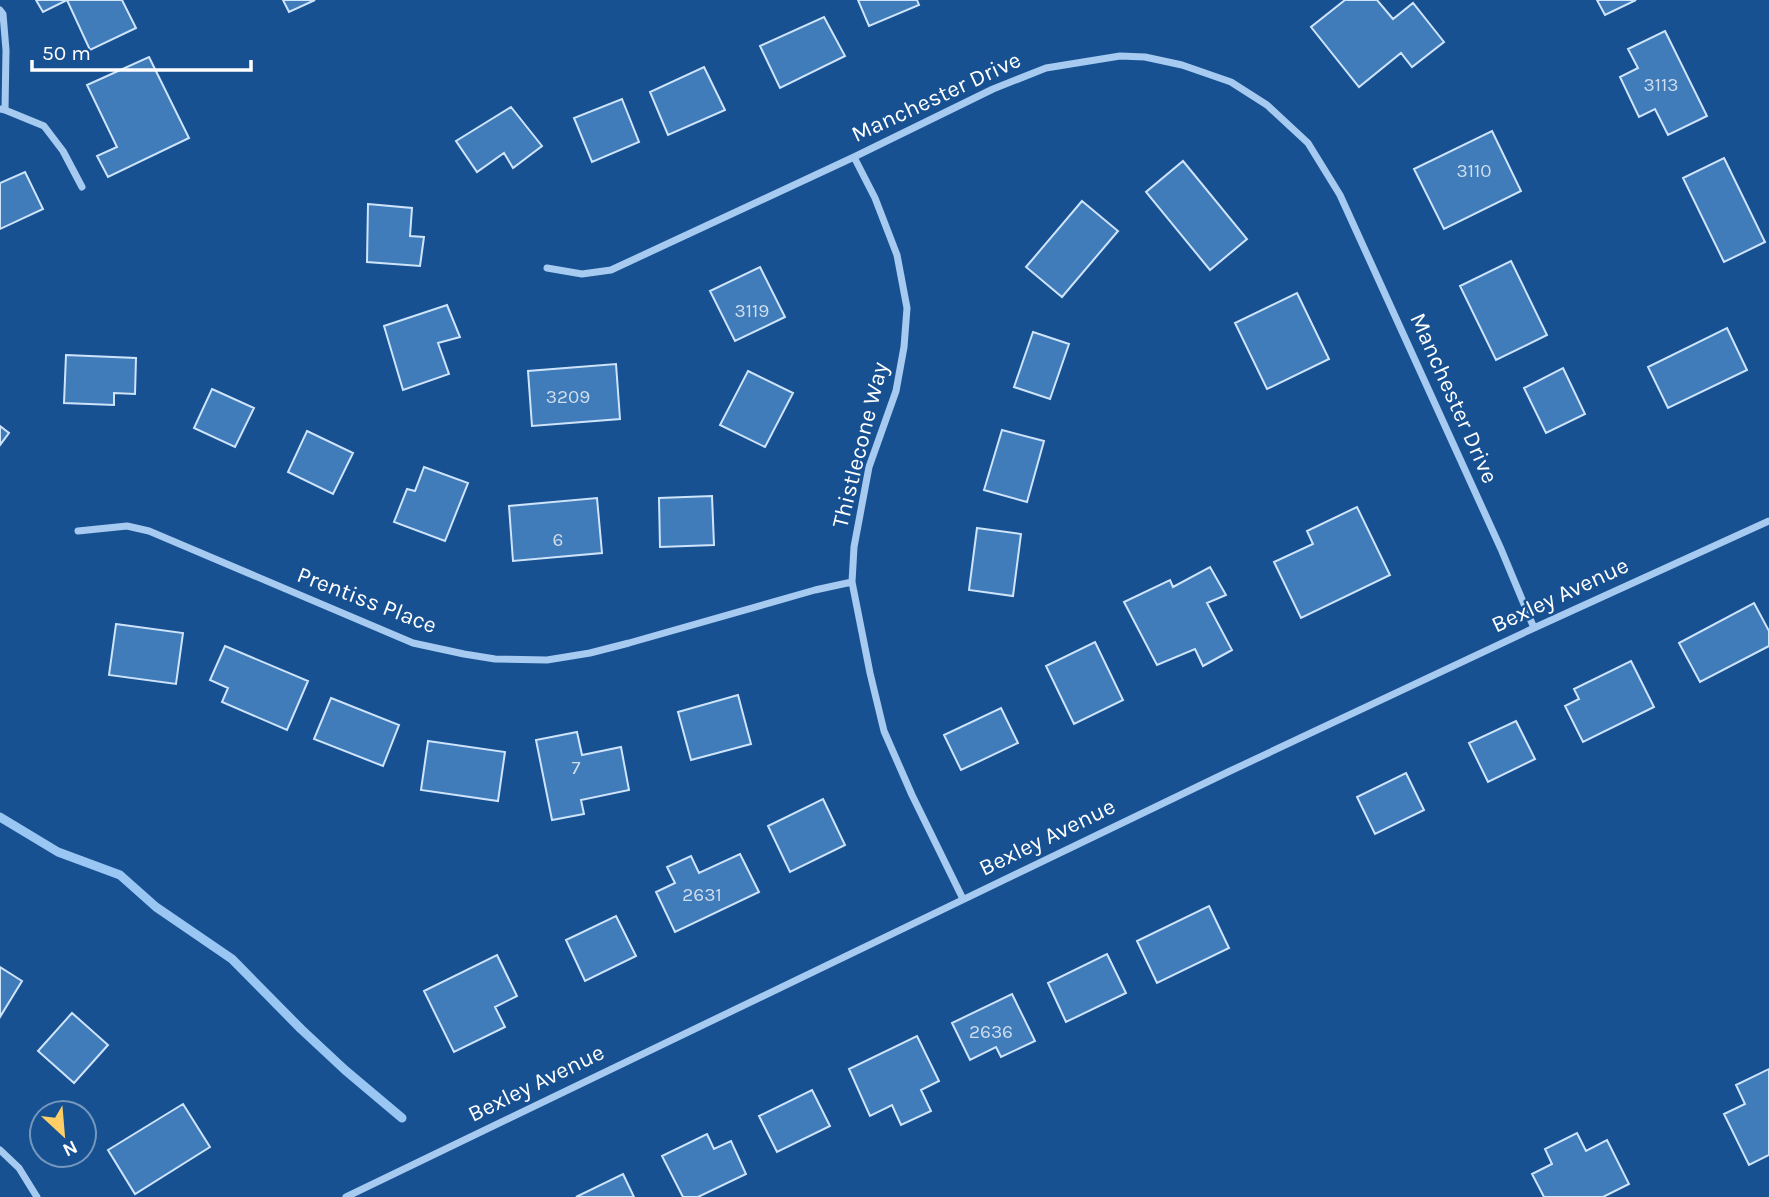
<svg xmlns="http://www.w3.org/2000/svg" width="1769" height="1197" viewBox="0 0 1769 1197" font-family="Karla,sans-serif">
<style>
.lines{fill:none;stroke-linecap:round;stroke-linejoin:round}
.stream{stroke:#99c6f2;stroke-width:9}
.building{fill:#407bba;stroke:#cee4fb;stroke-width:2}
.minor{stroke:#a7caf0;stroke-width:7}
.labels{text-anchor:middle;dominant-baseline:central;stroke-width:5;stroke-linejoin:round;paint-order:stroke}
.number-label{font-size:19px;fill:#cfdeee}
.street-label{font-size:23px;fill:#fff;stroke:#185192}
</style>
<rect width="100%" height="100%" fill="#185192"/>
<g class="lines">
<!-- stream -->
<path class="stream" d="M 0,817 L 58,852 L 120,875 L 156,907 L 232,959 L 301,1029 L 345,1070 L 402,1118"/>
</g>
<!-- building -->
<path class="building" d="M 36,0 L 122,0 L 136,28 L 90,50 L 67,0 L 43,12 Z
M 283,0 L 315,0 L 289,12 Z
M 858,0 L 917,0 L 919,5 L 869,26 Z
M 1345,0 L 1377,0 L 1393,19 L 1413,3 L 1444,42 L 1412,67 L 1401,53 L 1359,87 L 1311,27 Z
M 1597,0 L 1636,0 L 1605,15 Z
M 824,17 L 845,56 L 780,88 L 760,46 Z
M 1665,31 L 1707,116 L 1668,135 L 1655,109 L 1639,117 L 1620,77 L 1638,68 L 1628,49 Z
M 149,57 L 189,138 L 108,177 L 97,156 L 117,147 L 87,85 Z
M 704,67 L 725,110 L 668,135 L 650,92 Z
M 622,99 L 639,142 L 592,162 L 574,118 Z
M 511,107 L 542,146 L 513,168 L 504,153 L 477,172 L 456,141 Z
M 1492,131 L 1521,191 L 1444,229 L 1414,169 Z
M 1724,158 L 1765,242 L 1724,262 L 1683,178 Z
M 1183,161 L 1247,239 L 1210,270 L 1146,192 Z
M 25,172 L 43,209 L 0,229 L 0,183 Z
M 1082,201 L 1118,231 L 1062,297 L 1026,267 Z
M 368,204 L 412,208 L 410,236 L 424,237 L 420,266 L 367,262 Z
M 1511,261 L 1547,335 L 1496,360 L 1460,286 Z
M 760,267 L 785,317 L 735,341 L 710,291 Z
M 1297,293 L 1329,359 L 1267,389 L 1235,323 Z
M 447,305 L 460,337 L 438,343 L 449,374 L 403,390 L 384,326 Z
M 1727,328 L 1747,370 L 1668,408 L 1648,367 Z
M 1033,332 L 1069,344 L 1050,399 L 1014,387 Z
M 66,355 L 136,358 L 135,394 L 114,393 L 114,405 L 64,403 Z
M 616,364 L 620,419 L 532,426 L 528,371 Z
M 1563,368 L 1585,414 L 1546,433 L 1524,388 Z
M 748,371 L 793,393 L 765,447 L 720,425 Z
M 212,389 L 254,408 L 235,447 L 194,428 Z
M 0,426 L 9,433 L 0,445 Z
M 1002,430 L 1044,441 L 1027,502 L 984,490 Z
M 307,431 L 353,453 L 333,494 L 288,472 Z
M 424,467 L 468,483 L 445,541 L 394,522 L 407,489 L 415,491 Z
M 712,496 L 714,545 L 660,547 L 659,498 Z
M 597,498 L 602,553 L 513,561 L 509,506 Z
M 1357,507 L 1390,575 L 1301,618 L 1274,562 L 1313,544 L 1307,531 Z
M 977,528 L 1021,534 L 1013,596 L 969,590 Z
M 1210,567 L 1226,595 L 1207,603 L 1232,650 L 1203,666 L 1195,649 L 1157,665 L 1124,602 L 1170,580 L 1173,587 Z
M 1754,603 L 1769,631 L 1769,646 L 1700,682 L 1679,643 Z
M 116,624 L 183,633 L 176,684 L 109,675 Z
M 1095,642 L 1123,700 L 1074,724 L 1046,666 Z
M 225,646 L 308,681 L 287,730 L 222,702 L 228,688 L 210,680 Z
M 1631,661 L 1654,707 L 1583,742 L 1565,706 L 1579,699 L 1574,689 Z
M 738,695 L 751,744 L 691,760 L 678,712 Z
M 331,698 L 399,725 L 383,766 L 314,739 Z
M 1001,708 L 1018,743 L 961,770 L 944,735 Z
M 1516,721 L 1535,759 L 1488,782 L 1469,743 Z
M 577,732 L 582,755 L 621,747 L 629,790 L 581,800 L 584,814 L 552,820 L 536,740 Z
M 428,741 L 505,752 L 498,801 L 421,790 Z
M 1406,773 L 1424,810 L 1375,834 L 1357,797 Z
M 823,799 L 845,845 L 790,872 L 768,826 Z
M 740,854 L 759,892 L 675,932 L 656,892 L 675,883 L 667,867 L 691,856 L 699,873 Z
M 1209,906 L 1229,948 L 1157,983 L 1137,941 Z
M 616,916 L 636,956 L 585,981 L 566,940 Z
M 1107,954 L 1126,993 L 1066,1022 L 1048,983 Z
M 497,955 L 517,996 L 495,1007 L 505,1027 L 454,1052 L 424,991 Z
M 0,967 L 22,981 L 0,1017 Z
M 1012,994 L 1035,1041 L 1001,1057 L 996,1047 L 970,1060 L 952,1023 Z
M 72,1013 L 108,1045 L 74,1083 L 38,1051 Z
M 917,1036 L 939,1081 L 921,1090 L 931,1111 L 901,1125 L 892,1105 L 870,1116 L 849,1069 Z
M 1769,1069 L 1769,1155 L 1749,1165 L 1724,1114 L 1745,1104 L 1736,1085 Z
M 812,1090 L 830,1126 L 777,1152 L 759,1116 Z
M 183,1104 L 210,1147 L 135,1194 L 108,1150 Z
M 1577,1133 L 1586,1151 L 1607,1140 L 1629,1184 L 1603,1197 L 1544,1197 L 1532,1174 L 1552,1164 L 1545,1149 Z
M 707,1134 L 714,1149 L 731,1141 L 746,1174 L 698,1197 L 683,1197 L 662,1156 Z
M 623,1174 L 634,1197 L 576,1197 Z"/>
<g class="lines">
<!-- minor -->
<path class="minor" d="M 0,10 L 3,14 L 6,50 L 5,110
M 0,109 L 5,110 L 44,126 L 63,151 L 82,187
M 854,157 L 875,198 L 897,255 L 907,308 L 904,347 L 896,391 L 869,467 L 854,547 L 852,582 L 870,673 L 884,731 L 912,795 L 963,899
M 547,268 L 582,274 L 611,270 L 854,157 L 993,89 L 1046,68 L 1120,56 L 1145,57 L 1182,65 L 1231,82 L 1267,105 L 1308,143 L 1340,195 L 1501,549 L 1534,628
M 78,531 L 127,526 L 149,531 L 413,643 L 464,654 L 495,659 L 547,660 L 590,653 L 629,643 L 815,590 L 852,582
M 0,1150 L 19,1168 L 37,1197
M 346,1197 L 1228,772 L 1534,628 L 1769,521"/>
</g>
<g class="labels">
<!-- number labels -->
<g class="number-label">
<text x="1661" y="85">3113</text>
<text x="1474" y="171">3110</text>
<text x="752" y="311">3119</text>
<text x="568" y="397">3209</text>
<text x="558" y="540">6</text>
<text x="576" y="768">7</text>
<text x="702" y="895">2631</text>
<text x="991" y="1032">2636</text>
</g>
<!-- street labels -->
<g class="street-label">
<text transform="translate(936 97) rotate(-25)">Manchester Drive</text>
<text transform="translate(1454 398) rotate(66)">Manchester Drive</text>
<text transform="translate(860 445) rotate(-76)">Thistlecone Way</text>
<text transform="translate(1560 595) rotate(-25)">Bexley Avenue</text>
<text transform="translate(367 600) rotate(21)">Prentiss Place</text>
<text transform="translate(1047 837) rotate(-26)">Bexley Avenue</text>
<text transform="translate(536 1083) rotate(-26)">Bexley Avenue</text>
</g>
</g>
<!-- north arrow -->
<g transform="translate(63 1134) rotate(154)"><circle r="33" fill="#185192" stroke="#7497be" stroke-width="2"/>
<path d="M0-5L12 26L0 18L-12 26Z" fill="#ffce66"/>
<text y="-10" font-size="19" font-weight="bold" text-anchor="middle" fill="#ffffff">N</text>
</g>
<!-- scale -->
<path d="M32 60v10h219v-10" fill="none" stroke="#ffffff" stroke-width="3.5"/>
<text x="42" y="60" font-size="21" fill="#ffffff" stroke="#185192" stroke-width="5" paint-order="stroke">50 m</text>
</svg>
